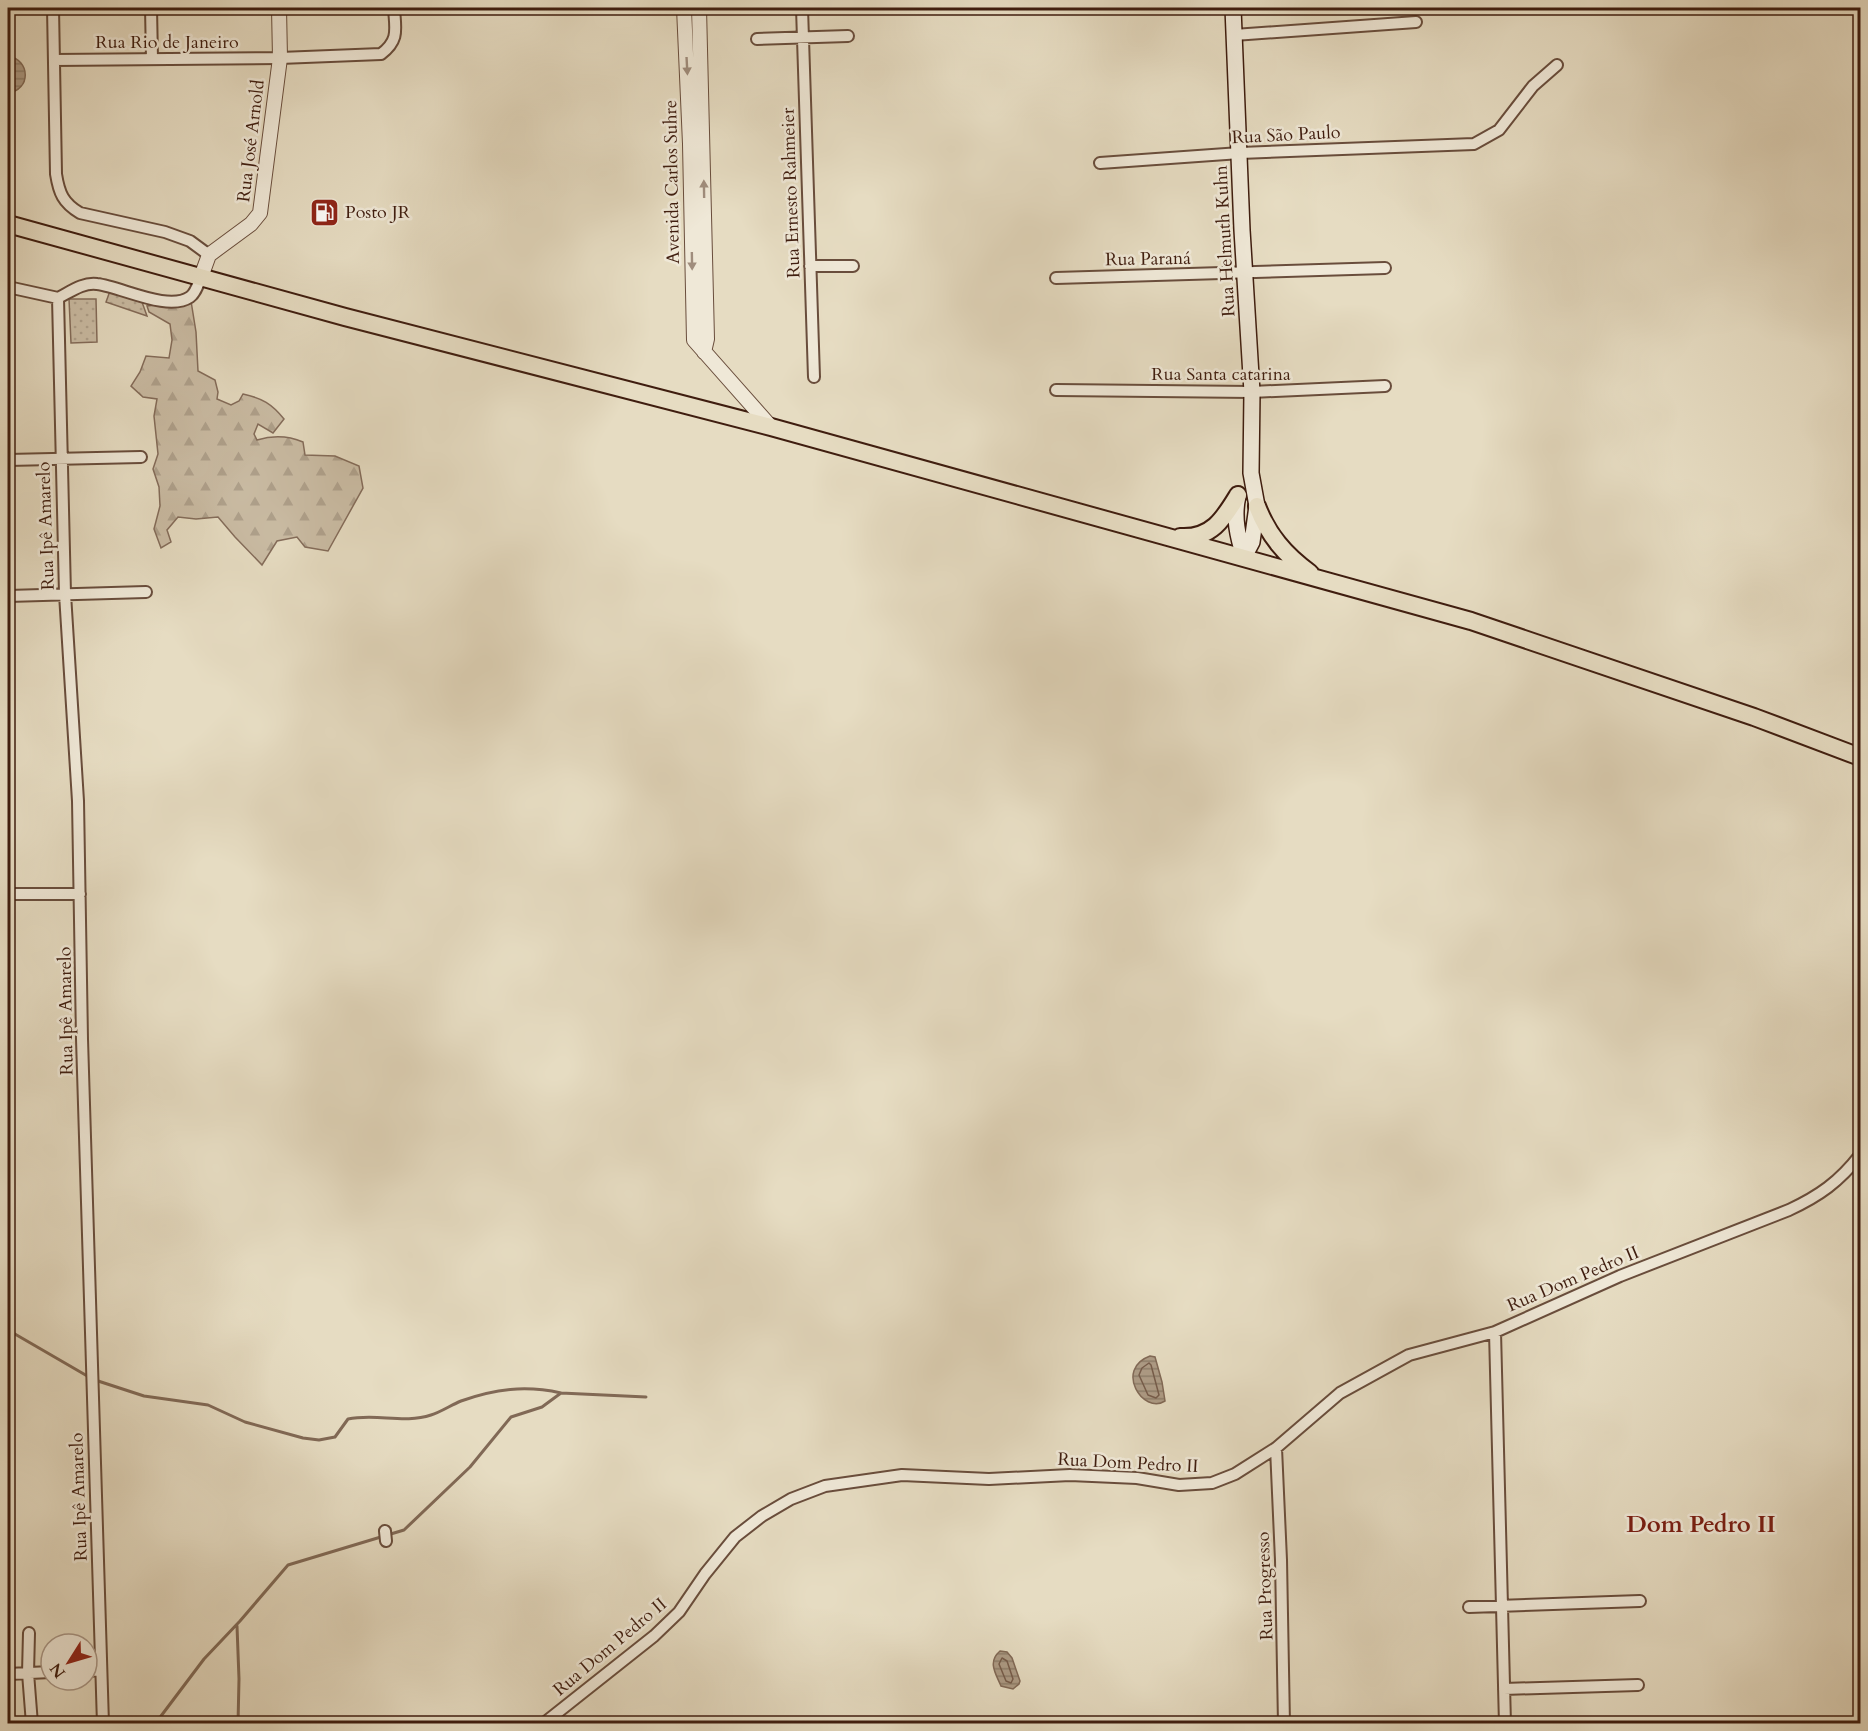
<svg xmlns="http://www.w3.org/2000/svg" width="1868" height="1731" viewBox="0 0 1868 1731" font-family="Cardo,serif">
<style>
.grass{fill:url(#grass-dots);stroke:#846c5a;stroke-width:1.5}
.forest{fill:url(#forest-firs);stroke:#846c5a;stroke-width:1.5}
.water{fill:url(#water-rules);stroke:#816956;stroke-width:1.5}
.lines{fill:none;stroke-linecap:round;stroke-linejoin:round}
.shore{stroke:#765c4a;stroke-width:1.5}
.stream{stroke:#816956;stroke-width:3}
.minor-casing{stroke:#694d3c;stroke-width:14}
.tertiary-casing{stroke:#694d3c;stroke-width:16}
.secondary-casing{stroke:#3f1d0f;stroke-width:18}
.primary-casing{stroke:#3f1d0f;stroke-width:20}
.minor{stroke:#efe8d7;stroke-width:10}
.tertiary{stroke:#efe8d7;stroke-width:14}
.secondary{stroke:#efe8d7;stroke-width:15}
.primary{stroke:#e6dcc2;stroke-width:16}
.oneway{fill:#a08d7d}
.labels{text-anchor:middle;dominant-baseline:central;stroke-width:5;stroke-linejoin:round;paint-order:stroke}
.street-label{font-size:18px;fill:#3f1d0f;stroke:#efe8d7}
.poi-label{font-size:18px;fill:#3f1d0f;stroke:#efe8d7;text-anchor:start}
.district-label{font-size:24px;font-weight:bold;fill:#7a1f14;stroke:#efe8d7}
</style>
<defs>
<pattern id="grass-dots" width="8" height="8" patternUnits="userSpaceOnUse" patternTransform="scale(1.5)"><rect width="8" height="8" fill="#cabca4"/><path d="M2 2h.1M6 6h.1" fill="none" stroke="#afa18c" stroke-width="1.8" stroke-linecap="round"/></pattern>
<pattern id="forest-firs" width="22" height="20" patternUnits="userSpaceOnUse" patternTransform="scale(1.5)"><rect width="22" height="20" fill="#cabca4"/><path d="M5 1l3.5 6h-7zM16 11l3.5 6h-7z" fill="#afa18c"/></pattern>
<pattern id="water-rules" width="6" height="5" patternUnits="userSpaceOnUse" patternTransform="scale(1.5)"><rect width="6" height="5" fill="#ad9b85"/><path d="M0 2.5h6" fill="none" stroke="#8e7e6b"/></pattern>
</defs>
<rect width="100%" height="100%" fill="#e6dcc2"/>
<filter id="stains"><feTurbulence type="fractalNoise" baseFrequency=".00333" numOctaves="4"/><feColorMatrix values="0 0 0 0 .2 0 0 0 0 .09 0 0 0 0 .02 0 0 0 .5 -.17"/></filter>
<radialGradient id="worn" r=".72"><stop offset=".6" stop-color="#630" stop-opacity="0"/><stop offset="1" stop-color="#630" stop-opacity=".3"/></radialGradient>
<!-- grass -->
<path class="grass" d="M 110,291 L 142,302 L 147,316 L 106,302 Z
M 69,299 L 96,299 L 97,342 L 71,343 Z"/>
<!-- forest -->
<path class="forest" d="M 191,301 L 196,332 L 198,371 L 215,380 L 218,392 L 217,399 L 231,405 L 239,401 L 243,394 C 262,398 272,404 284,419 L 273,433 L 258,424 L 254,434 L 257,440 C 273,435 287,435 303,442 L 305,455 L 335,456 L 359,466 L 363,488 L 328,551 L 305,547 L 297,537 L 277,541 L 262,565 L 235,537 L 218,517 L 196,519 L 178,517 L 167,530 L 171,542 L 161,548 L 154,529 L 160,506 L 159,487 L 153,469 L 158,454 L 154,416 L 157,399 L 143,397 L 131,386 L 140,372 L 146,356 L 169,358 L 172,340 L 170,324 L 149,312 L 147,306 Z"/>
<!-- water -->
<path class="water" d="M 8,56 C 31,60 31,90 8,93 Z
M 1150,1356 L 1155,1357 L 1162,1382 L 1165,1401 C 1143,1415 1114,1369 1150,1356 Z
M 1000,1651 L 1007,1652 L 1012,1658 L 1020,1681 L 1019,1684 L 1013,1689 L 1001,1686 C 996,1674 987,1662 1000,1651 Z"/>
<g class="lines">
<!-- shore -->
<path class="shore" d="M 1149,1363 L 1151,1365 L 1159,1395 L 1156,1398 L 1148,1395 L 1139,1375 L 1142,1368 Z
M 1002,1658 L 1007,1661 L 1013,1679 L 1011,1683 L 1006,1681 L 999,1664 Z"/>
<!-- stream -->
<path class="stream" d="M 8,1330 L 89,1377
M 95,1380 L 144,1396 L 208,1405 L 245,1422 L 303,1438 L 319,1440 L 335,1437 L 348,1419 C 376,1413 404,1424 431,1415 C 441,1412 451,1405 461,1401 C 495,1389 525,1385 561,1393
M 237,1626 L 239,1679 L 238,1724
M 155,1724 L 204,1659 L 240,1621 L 288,1565 L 404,1530 L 470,1467 L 511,1417 L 542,1407 L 561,1393 L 646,1397"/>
<defs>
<path id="minor" d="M 53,8 L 56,174 C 59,193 63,203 80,213 L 165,232 L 190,241 L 209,255
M 151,8 L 152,59
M 802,8 L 814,377
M 1234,35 L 1416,22
M 757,39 L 848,36
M 54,60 L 280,58 L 381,54 C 400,40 395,28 394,8
M 1100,163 L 1240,153 L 1474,144 L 1499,130 L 1533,86 L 1557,65
M 810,266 L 853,266
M 1056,278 L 1385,268
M 8,287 L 58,298 C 70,292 83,282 97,284 C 122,287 168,312 190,297 C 196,293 198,284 201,277
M 58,298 L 65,594 L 78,801 L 82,1039 L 103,1724
M 1056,390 L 1252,392 L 1385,386
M 8,460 L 141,457
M 8,596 L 146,592
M 8,894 L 80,894
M 1495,1332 L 1505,1724
M 1276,1448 L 1281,1560 L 1284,1724
M 385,1531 L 386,1541
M 1469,1607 L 1640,1601
M 29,1633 L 28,1673 L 32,1724
M 87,1671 L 101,1670
M 8,1674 L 51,1672
M 1504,1689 L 1638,1685
M 543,1724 L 654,1636 L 679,1612 L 705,1574 L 735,1537 L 762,1516 L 791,1499 L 825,1486 L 902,1475 L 989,1479 L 1070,1475 L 1137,1478 L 1179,1485 L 1212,1483 L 1235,1474 L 1276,1448 L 1340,1393 L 1409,1355 L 1495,1332 L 1620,1276 L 1789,1210 C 1819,1196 1839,1182 1860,1155"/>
<path id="tertiary" d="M 684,8 L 690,144 L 694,340 L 771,427
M 699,8 L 707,339 L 704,352
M 201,277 L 209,255 L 251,224 L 260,213 L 280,58 L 279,8"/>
<path id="secondary" d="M 1233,8 L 1242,230 L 1252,392 L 1251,473 L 1257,506 L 1252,542 L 1244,557
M 1238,496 C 1233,517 1238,537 1244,557"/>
<path id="primary" d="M 8,224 L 345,317 L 771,427 L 1471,621 L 1754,717 L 1860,757
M 1257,506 C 1268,535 1285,555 1310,573
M 1180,537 C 1212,539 1224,518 1238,495"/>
</defs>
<!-- minor casing -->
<use href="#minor" class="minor-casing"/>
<!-- tertiary casing -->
<use href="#tertiary" class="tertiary-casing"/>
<!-- secondary casing -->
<use href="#secondary" class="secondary-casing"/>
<!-- primary casing -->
<use href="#primary" class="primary-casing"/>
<!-- minor -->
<use href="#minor" class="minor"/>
<!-- tertiary -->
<use href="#tertiary" class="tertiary"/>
<!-- secondary -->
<use href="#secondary" class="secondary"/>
<!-- primary -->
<use href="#primary" class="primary"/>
</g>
<!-- one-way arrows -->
<defs><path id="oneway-solid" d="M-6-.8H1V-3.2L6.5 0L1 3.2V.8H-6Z" transform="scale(1.5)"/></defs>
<g class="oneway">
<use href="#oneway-solid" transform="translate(687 66) rotate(87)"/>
<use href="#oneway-solid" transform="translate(704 189) rotate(-91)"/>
<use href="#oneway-solid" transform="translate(692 261) rotate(89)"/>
</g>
<!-- icons -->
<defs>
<symbol id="fuel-square" viewBox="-11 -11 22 22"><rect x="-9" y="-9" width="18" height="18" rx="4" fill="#8f2418" stroke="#efe8d7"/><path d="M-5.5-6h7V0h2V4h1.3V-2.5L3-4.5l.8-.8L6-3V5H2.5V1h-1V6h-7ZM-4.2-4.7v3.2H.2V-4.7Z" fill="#fff"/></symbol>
</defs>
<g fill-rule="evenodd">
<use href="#fuel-square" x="308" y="196" width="33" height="33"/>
</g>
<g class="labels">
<!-- street labels -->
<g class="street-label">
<text x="167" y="42">Rua Rio de Janeiro</text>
<text transform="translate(1286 135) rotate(-3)">Rua São Paulo</text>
<text transform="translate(251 141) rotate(-83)">Rua José Arnold</text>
<text transform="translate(672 182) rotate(-91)">Avenida Carlos Suhre</text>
<text transform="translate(791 193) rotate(-92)">Rua Ernesto Rahmeier</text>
<text transform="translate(1225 241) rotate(-93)">Rua Helmuth Kuhn</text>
<text transform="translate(1148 259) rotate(-1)">Rua Paraná</text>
<text x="1221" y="374">Rua Santa catarina</text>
<text transform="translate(46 526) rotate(-92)">Rua Ipê Amarelo</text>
<text transform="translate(66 1011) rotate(-91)">Rua Ipê Amarelo</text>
<text transform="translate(1573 1279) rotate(-23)">Rua Dom Pedro II</text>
<text transform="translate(1128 1463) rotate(3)">Rua Dom Pedro II</text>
<text transform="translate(79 1497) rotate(-92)">Rua Ipê Amarelo</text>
<text transform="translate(1265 1586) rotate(-92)">Rua Progresso</text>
<text transform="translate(610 1647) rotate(-40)">Rua Dom Pedro II</text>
</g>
<!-- poi labels -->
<g class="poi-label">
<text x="345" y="212">Posto JR</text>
</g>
<!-- district labels -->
<g class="district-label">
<text x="1701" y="1524">Dom Pedro II</text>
</g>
</g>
<!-- margin -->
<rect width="1868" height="1731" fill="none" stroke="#e6dcc2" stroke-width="30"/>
<rect x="9" y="9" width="1850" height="1713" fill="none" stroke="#3f1d0f" stroke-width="3"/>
<rect x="15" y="15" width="1838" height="1701" fill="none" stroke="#3f1d0f" stroke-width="1.5"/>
<!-- north arrow -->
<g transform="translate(69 1662) rotate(233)"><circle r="28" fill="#efe8d7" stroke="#a99787" stroke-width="1.5"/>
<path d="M0-4.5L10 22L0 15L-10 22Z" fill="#8f2418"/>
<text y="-9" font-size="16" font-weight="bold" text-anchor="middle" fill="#3f1d0f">N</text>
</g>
<rect width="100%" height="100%" filter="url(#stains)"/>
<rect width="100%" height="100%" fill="url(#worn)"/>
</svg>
